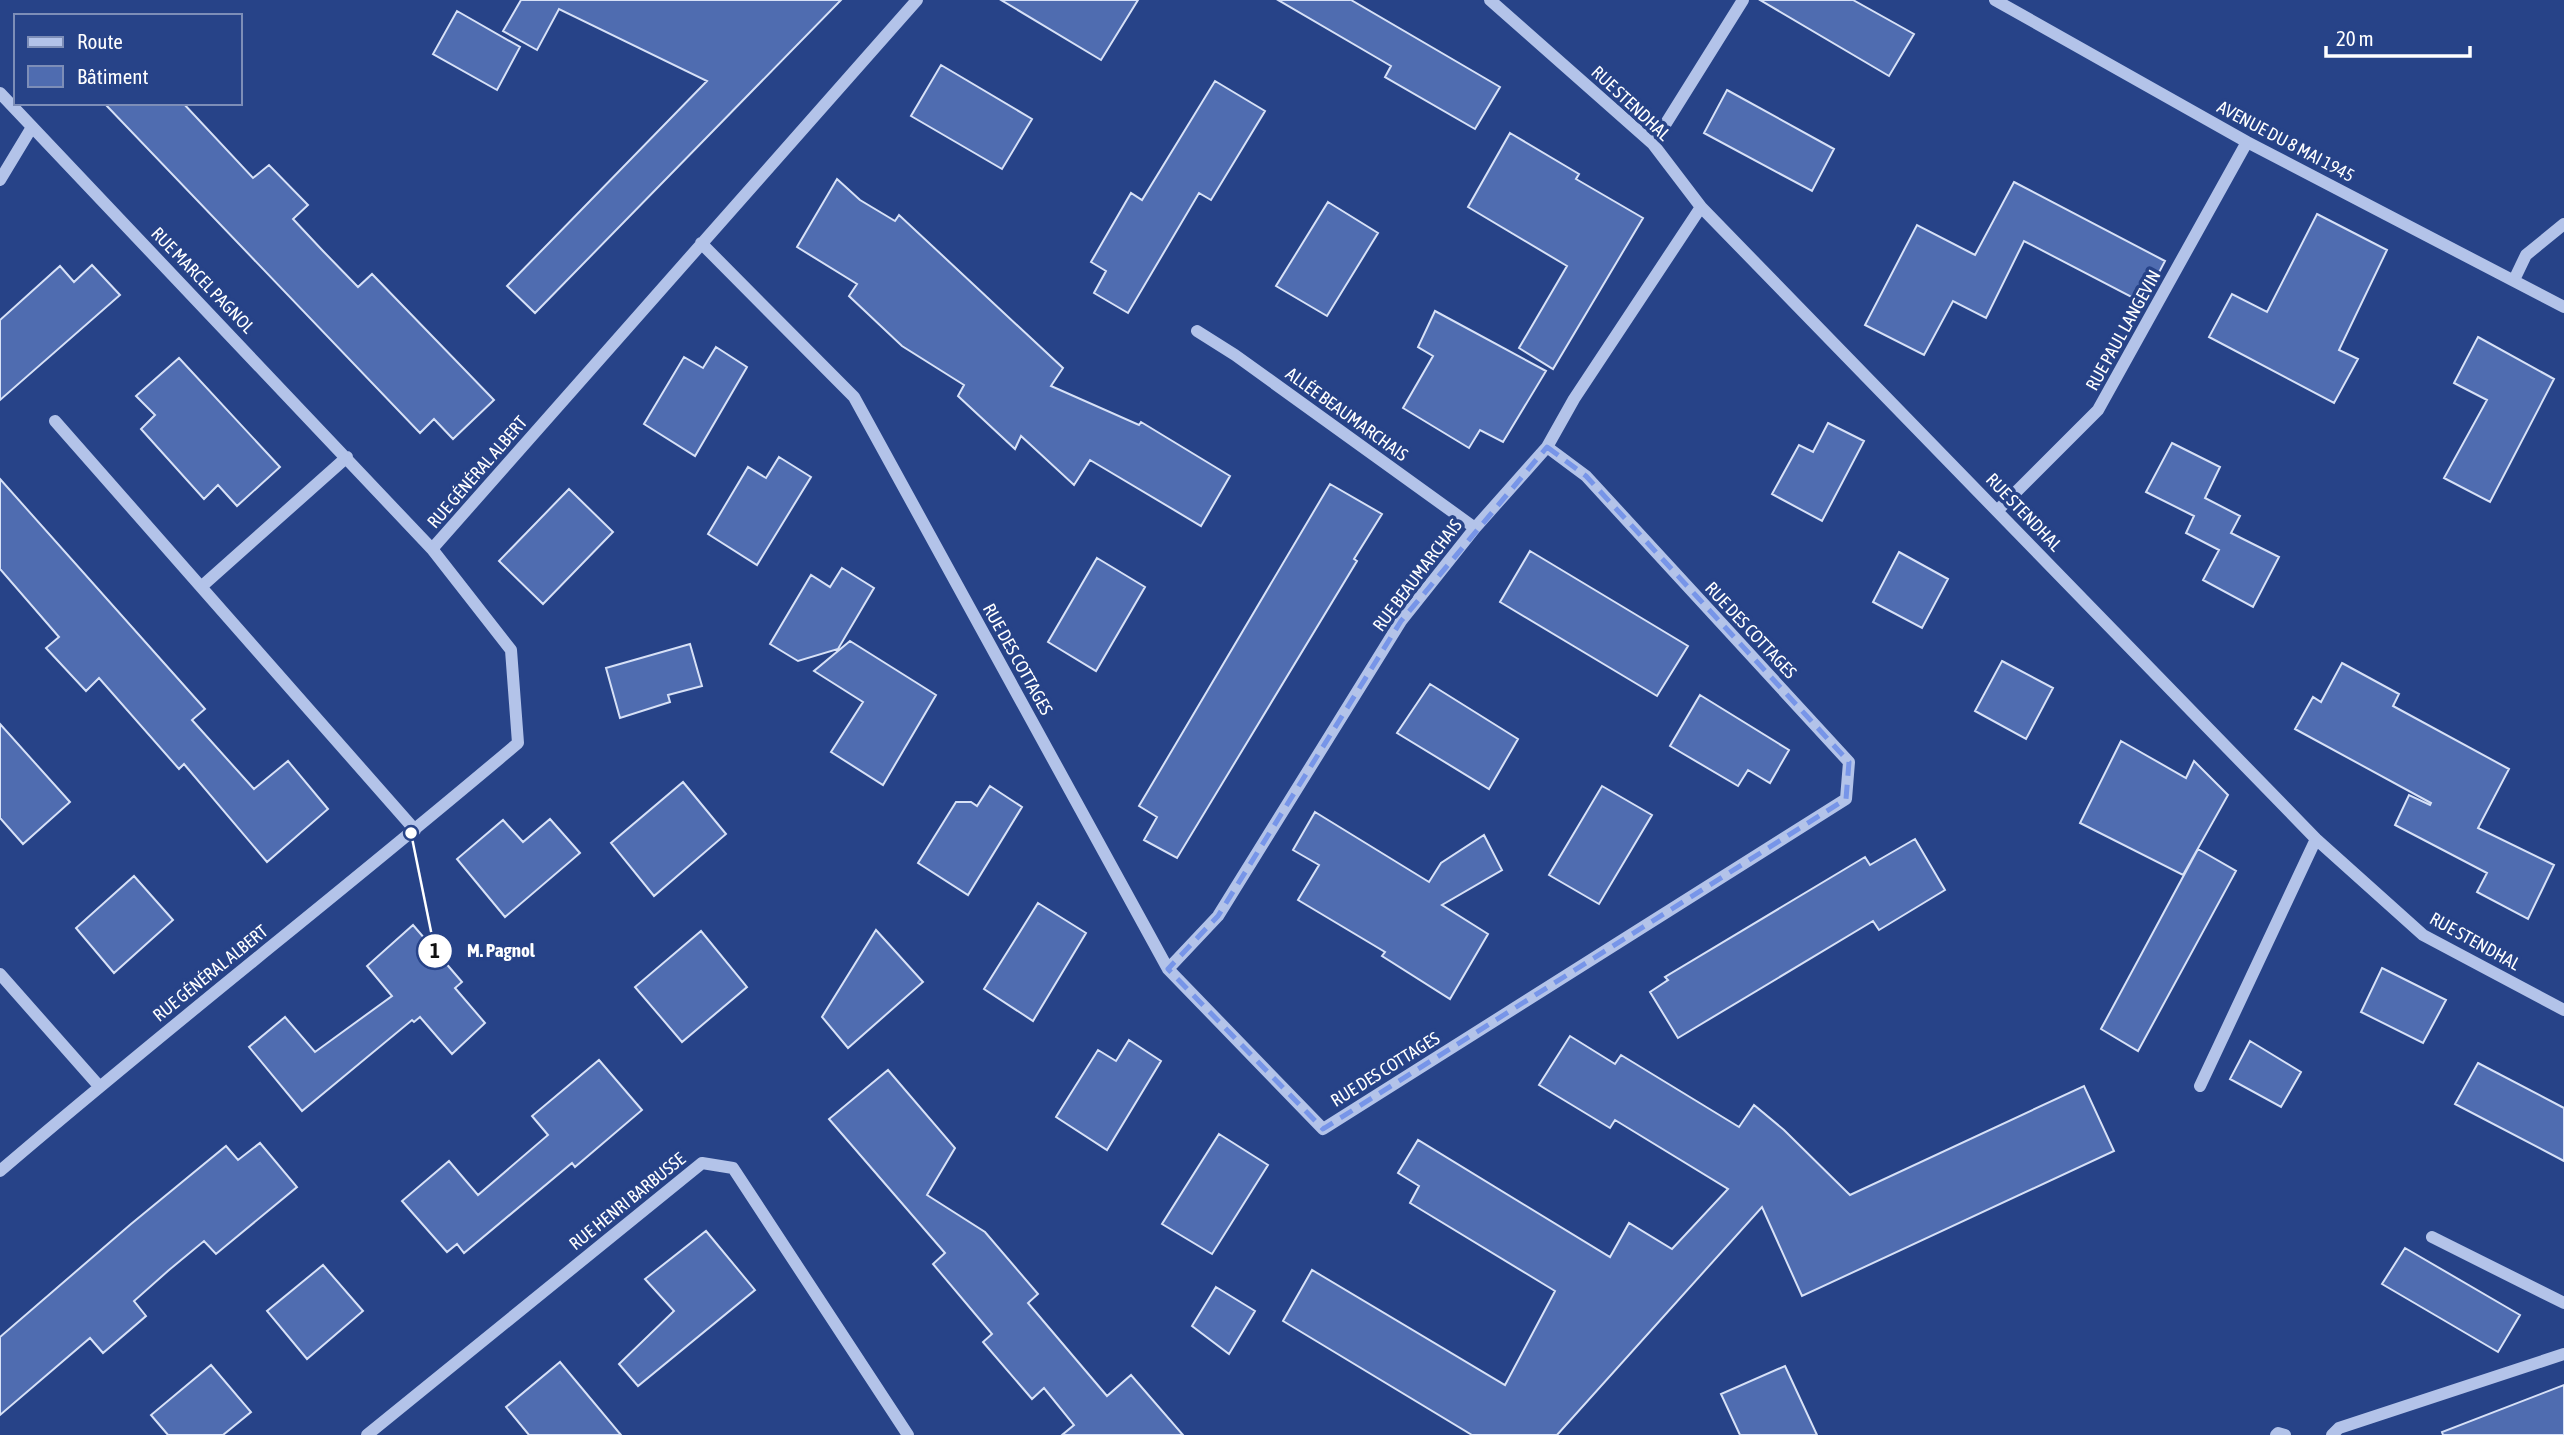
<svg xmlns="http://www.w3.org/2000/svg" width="2564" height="1435" viewBox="0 0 2564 1435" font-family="'Asap Condensed',sans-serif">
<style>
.building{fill:#4f6cb0;stroke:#d7e1f7;stroke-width:2}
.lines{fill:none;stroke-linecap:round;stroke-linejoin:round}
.minor{stroke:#b3c3e9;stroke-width:12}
.marked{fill:none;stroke:#7795e8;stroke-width:5;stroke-dasharray:14 9;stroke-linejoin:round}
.labels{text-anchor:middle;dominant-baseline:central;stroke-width:7;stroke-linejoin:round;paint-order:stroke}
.street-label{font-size:18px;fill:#fff;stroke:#274388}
.leader{fill:none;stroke:#fff;stroke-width:2.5}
.callout-dot{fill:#fff;stroke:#274388;stroke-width:2.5}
.mark-label{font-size:21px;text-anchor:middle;font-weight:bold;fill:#111}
.callout-label{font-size:19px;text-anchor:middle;font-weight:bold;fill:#fff;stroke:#274388;stroke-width:7;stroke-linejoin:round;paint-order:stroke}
</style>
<rect width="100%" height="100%" fill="#274388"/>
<!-- building -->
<path class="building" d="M 521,0 L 841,0 L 535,313 L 507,286 L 707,81 L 559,9 L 537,50 L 503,31 Z
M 1001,0 L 1138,0 L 1101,60 Z
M 1278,0 L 1351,0 L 1500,87 L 1475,129 L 1385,77 L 1391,66 Z
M 1760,0 L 1853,0 L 1914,34 L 1889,76 Z
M 457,11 L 520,47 L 497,90 L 433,54 Z
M 941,65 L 1032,119 L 1002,169 L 911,116 Z
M 1215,81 L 1265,111 L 1211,200 L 1199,193 L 1128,313 L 1094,293 L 1106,271 L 1091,262 L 1131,193 L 1142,200 Z
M 1727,90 L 1834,149 L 1812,191 L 1704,133 Z
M 104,103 L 183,103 L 253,178 L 269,165 L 308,205 L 293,219 L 323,251 L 358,287 L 372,274 L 494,400 L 453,439 L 434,419 L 420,433 Z
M 1510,133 L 1579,174 L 1576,179 L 1643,218 L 1553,369 L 1519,348 L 1567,266 L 1468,207 Z
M 837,179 L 860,200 L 895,221 L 899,215 L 1063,368 L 1051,386 L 1139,425 L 1141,422 L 1230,476 L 1201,526 L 1090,460 L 1074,485 L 1021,436 L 1015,449 L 958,396 L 964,385 L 902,346 L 849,296 L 857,284 L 797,247 Z
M 2014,182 L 2165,261 L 2143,303 L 2024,241 L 1986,318 L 1953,301 L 1924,355 L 1865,325 L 1917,225 L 1975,255 Z
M 1328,202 L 1378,233 L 1327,316 L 1276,286 Z
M 2317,214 L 2387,250 L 2339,350 L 2358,359 L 2334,403 L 2209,337 L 2232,294 L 2267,312 Z
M 92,265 L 120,295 L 0,400 L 0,320 L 60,266 L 74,282 Z
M 1435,311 L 1546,371 L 1503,442 L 1480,430 L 1469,448 L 1403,408 L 1433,356 L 1418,347 Z
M 2478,337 L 2554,379 L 2490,502 L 2444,478 L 2487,400 L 2454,383 Z
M 716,347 L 747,367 L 695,456 L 644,424 L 684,357 L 703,368 Z
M 179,358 L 280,467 L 237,506 L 218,485 L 204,499 L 141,429 L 155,415 L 136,396 Z
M 1828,423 L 1864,441 L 1822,521 L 1772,494 L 1799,445 L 1813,452 Z
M 2172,443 L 2220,467 L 2205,498 L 2240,516 L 2231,533 L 2279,557 L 2253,607 L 2203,580 L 2219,550 L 2186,533 L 2194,516 L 2146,492 Z
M 779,457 L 811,477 L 757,565 L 708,534 L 748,467 L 766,478 Z
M 0,479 L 205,709 L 192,720 L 254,789 L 288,761 L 328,809 L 267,862 L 184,764 L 179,769 L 99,678 L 86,691 L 46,648 L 59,637 L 0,569 Z
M 1330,484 L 1382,514 L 1354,559 L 1357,561 L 1177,858 L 1144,840 L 1157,817 L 1139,806 Z
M 569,489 L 613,532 L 543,604 L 499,561 Z
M 1530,551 L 1688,646 L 1657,696 L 1500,602 Z
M 1899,552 L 1948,579 L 1922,628 L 1873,602 Z
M 1097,558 L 1145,587 L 1096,671 L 1048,642 Z
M 842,568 L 874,588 L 838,649 L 798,661 L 770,644 L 811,575 L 830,587 Z
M 850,641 L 936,695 L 883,785 L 831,752 L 863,702 L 814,671 Z
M 690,644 L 702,686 L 668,695 L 670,702 L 620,718 L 606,668 Z
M 2002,661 L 2053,688 L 2026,739 L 1975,711 Z
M 2342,663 L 2399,694 L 2393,706 L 2509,769 L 2478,828 L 2554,865 L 2528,919 L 2477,892 L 2487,873 L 2395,825 L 2409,795 L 2430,805 L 2431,803 L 2295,729 L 2313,697 L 2321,702 Z
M 1430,684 L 1518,739 L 1489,789 L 1397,733 Z
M 1700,695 L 1789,750 L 1770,783 L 1748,770 L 1738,786 L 1670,746 Z
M 0,724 L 70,802 L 23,844 L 0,818 Z
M 2121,741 L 2186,778 L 2194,761 L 2228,795 L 2183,875 L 2080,823 Z
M 683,782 L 726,834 L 654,896 L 611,843 Z
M 990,786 L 1022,807 L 968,895 L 918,863 L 956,802 L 971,802 L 977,806 Z
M 1602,786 L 1652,815 L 1599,904 L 1549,875 Z
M 1315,812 L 1429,882 L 1441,863 L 1484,835 L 1502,870 L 1442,905 L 1488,934 L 1450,999 L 1382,956 L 1385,952 L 1298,900 L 1319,865 L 1293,850 Z
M 550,819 L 580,853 L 505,917 L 457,859 L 503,820 L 523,842 Z
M 1915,839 L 1945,890 L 1879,930 L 1873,921 L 1678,1038 L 1650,992 L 1668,980 L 1665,977 L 1865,857 L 1870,865 Z
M 2198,849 L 2236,871 L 2138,1051 L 2101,1029 Z
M 134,876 L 173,920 L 114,973 L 76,928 Z
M 1038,903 L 1086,933 L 1033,1021 L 984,989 Z
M 413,925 L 462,982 L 455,988 L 485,1023 L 452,1054 L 420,1017 L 414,1022 L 412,1020 L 302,1111 L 249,1047 L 285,1017 L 315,1052 L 392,996 L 367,966 Z
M 876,930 L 923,982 L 848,1048 L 822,1017 Z
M 701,931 L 747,987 L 682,1042 L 635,987 Z
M 2382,968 L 2446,1000 L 2423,1043 L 2361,1012 Z
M 1570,1036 L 1615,1064 L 1621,1055 L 1739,1127 L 1754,1105 L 1784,1130 L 1850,1195 L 2084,1086 L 2114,1151 L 1802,1296 L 1762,1207 L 1557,1435 L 1472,1435 L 1283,1321 L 1312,1270 L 1505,1385 L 1555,1291 L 1410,1203 L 1419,1186 L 1398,1173 L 1418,1140 L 1610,1257 L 1629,1223 L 1672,1249 L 1728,1189 L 1615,1120 L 1610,1128 L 1539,1085 Z
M 1129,1040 L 1161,1061 L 1107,1150 L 1056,1117 L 1098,1050 L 1116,1061 Z
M 2250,1041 L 2301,1072 L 2281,1107 L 2230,1079 Z
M 599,1060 L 642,1110 L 575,1167 L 572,1163 L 464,1253 L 457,1244 L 447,1252 L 402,1201 L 449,1161 L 478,1195 L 548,1135 L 532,1116 Z
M 2478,1063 L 2564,1108 L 2564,1161 L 2455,1104 Z
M 888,1070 L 955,1148 L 927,1195 L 985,1232 L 1038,1294 L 1028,1303 L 1107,1396 L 1131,1375 L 1183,1435 L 1062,1435 L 1074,1425 L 1044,1388 L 1032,1399 L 983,1342 L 992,1334 L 933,1264 L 945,1253 L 829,1119 Z
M 1219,1134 L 1268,1165 L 1212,1254 L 1162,1224 Z
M 260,1143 L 297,1187 L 216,1254 L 204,1241 L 169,1270 L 134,1301 L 146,1316 L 103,1353 L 90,1338 L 0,1415 L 0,1337 L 131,1224 L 226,1146 L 238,1160 Z
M 706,1231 L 755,1290 L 638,1386 L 619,1364 L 674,1311 L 645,1279 Z
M 2405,1248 L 2520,1315 L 2498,1352 L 2382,1284 Z
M 323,1265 L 363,1311 L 307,1359 L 267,1311 Z
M 1216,1287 L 1255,1311 L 1229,1354 L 1192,1326 Z
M 560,1362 L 621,1435 L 529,1435 L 506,1407 Z
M 211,1365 L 251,1412 L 223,1435 L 168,1435 L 151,1415 Z
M 1785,1366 L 1817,1435 L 1740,1435 L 1721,1394 Z
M 2564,1385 L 2564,1435 L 2443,1435 L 2442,1432 Z"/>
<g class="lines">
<!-- minor -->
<path class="minor" d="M 1490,0 L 1653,144 L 1701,207 L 2316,839 L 2423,935 L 2564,1010
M 1995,0 L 2247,142 L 2564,307
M 0,93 L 432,549
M 1653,144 L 1743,0
M 0,180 L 32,127
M 701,243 L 854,397 L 1168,969 L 1323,1129 L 1846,799 L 1849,762 L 1586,476 L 1547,447
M 2514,280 L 2526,255 L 2564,224
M 1197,331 L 1235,355 L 1475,528
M 55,421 L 415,830
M 1998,510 L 2098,410 L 2247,142
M 201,587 L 347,457
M 1168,969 L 1218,916 L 1401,621 L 1475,528 L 1547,447 L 1574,399 L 1701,207
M 0,974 L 99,1086
M 2200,1086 L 2316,839
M 0,1171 C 170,1025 347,888 518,743 L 511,650 L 432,549 L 917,0
M 2432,1237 L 2564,1303
M 367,1435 L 702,1163 L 733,1168 L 908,1435
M 2276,1435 L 2278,1433 L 2285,1435
M 2332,1435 L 2339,1428 L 2564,1354"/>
</g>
<!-- marked area -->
<path class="marked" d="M 1547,447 L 1586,476 L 1849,762 L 1846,799 L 1323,1129 L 1168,969 L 1218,916 L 1401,621 Z"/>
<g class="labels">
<!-- street labels -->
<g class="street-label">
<text transform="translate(1631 103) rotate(43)">RUE STENDHAL</text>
<text transform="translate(2286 141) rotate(28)">AVENUE DU 8 MAI 1945</text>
<text transform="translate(203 280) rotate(46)">RUE MARCEL PAGNOL</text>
<text transform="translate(2123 330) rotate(-61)">RUE PAUL LANGEVIN</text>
<text transform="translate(1347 414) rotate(36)">ALLÉE BEAUMARCHAIS</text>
<text transform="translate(477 472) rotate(-49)">RUE GÉNÉRAL ALBERT</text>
<text transform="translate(2024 512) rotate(46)">RUE STENDHAL</text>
<text transform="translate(1417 575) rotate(-53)">RUE BEAUMARCHAIS</text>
<text transform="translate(1751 630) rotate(47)">RUE DES COTTAGES</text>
<text transform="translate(1018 659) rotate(61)">RUE DES COTTAGES</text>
<text transform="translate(2475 941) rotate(29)">RUE STENDHAL</text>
<text transform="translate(210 973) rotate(-39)">RUE GÉNÉRAL ALBERT</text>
<text transform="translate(1385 1069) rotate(-32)">RUE DES COTTAGES</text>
<text transform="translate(627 1201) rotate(-39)">RUE HENRI BARBUSSE</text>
</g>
</g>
<!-- callouts -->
<path class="leader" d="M411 833L435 951"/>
<g class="callout-dot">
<circle cx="411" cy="833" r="7"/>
<circle cx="435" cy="951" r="18"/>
</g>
<g class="mark-label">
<text x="435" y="958">1</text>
</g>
<g class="callout-label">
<text x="501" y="957">M. Pagnol</text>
</g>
<!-- legend -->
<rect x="14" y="14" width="228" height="91" fill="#274388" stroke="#7d8eb8" stroke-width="2"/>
<rect x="28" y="37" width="35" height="10" fill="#b3c3e9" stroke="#7d8eb8" stroke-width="2"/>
<text x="77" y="49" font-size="21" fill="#ffffff">Route</text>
<rect x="28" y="66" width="35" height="21" fill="#4f6cb0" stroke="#7d8eb8" stroke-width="2"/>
<text x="77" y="84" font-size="21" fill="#ffffff">Bâtiment</text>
<!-- scale -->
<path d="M2326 46v10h144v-10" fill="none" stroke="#ffffff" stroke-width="3.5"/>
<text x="2336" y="46" font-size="21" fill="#ffffff" stroke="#274388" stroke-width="5" paint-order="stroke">20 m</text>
</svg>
